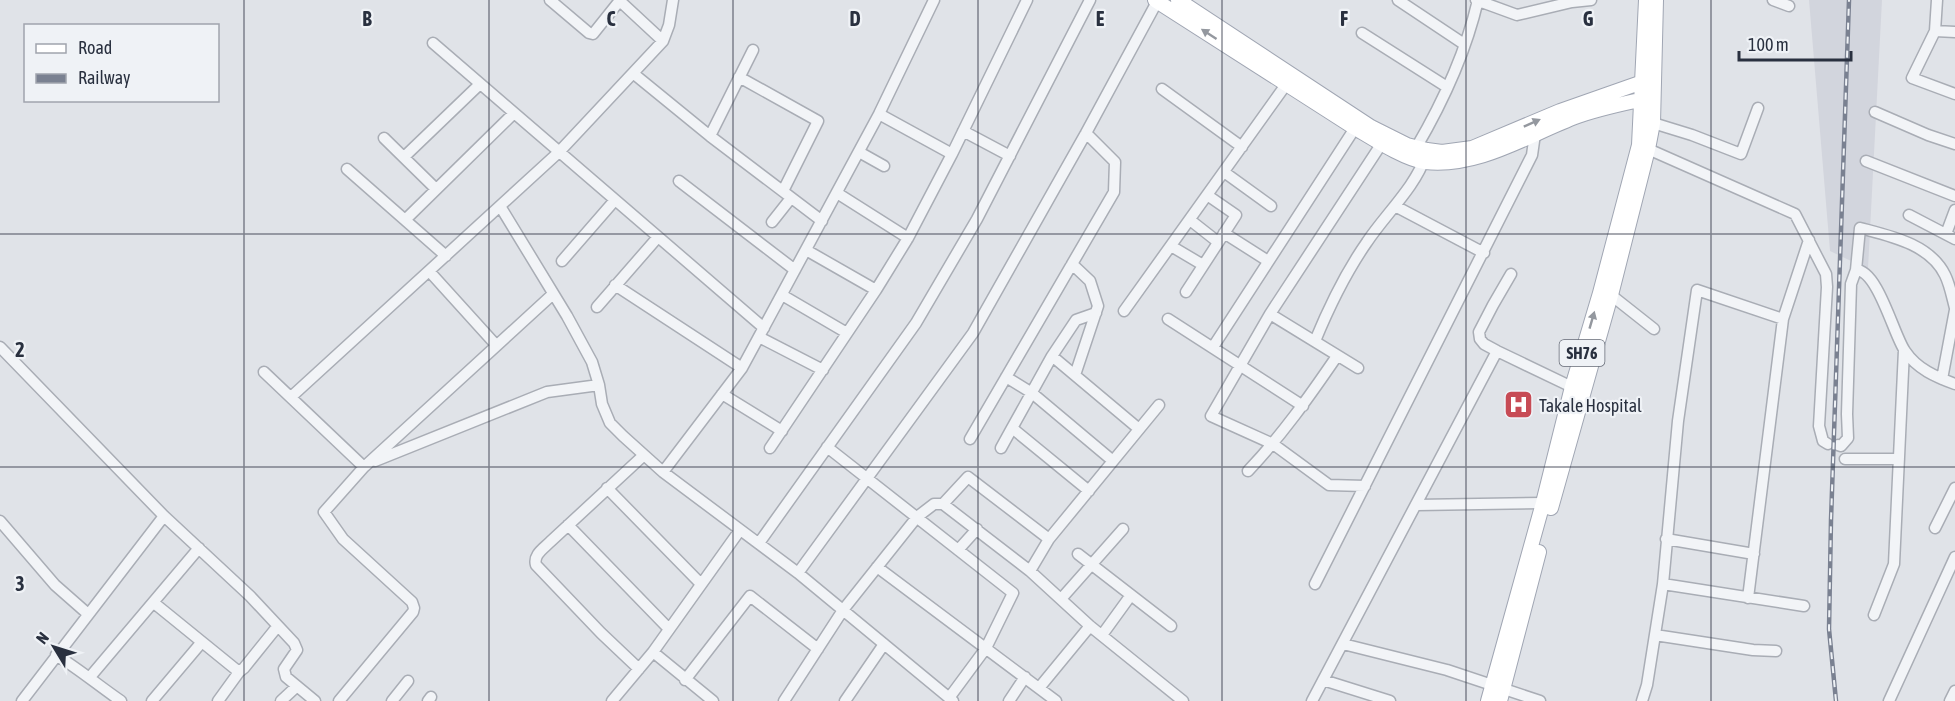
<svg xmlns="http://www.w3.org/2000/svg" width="1955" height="701" viewBox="0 0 1955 701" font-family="'Asap Condensed',sans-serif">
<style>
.built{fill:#d2d5dd}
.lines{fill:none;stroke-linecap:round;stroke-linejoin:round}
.minor-casing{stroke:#a9adb5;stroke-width:13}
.major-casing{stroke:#a0a6b3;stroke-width:16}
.minor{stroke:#f2f4f7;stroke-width:10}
.major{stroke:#fff;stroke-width:14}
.rail-casing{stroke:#7a8191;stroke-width:4.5}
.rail{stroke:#eff2f6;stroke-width:2;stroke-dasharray:7;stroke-linecap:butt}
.oneway{fill:#94989f}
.grid{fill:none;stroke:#29303f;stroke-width:1.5;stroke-opacity:0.55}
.labels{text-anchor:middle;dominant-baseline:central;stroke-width:4.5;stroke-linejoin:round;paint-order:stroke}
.shield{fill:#eff2f6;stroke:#646a76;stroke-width:1.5}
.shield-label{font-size:16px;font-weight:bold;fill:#29303f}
.poi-label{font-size:18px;fill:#29303f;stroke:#eff2f6;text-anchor:start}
.grid-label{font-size:20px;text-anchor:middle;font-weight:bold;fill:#29303f;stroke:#eff2f6;stroke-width:4.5;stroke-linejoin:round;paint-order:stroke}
</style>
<rect width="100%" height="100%" fill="#e0e3e8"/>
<!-- built -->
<path class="built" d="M 1809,0 L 1882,0 L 1868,269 L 1830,251 Z"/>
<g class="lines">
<defs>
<path id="minor" d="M 550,0 L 589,33 L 593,34 L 617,4 L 621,2 L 663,41
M 1398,0 L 1464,44
M 1476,0 L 1517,15 L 1572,2 L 1591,0
M 1773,0 L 1789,6
M 1937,0 L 1935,31 L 1912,78 L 1955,94
M 1935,31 L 1955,32
M 1362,33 L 1447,87
M 433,43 L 764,328
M 753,50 L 710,136 L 822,221
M 634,74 L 710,136
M 739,77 L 818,121 L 783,191
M 1162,89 L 1242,147
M 1875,112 L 1928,135 L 1955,144
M 879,114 L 952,154
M 1653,123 L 1692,135 L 1741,154 L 1758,108
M 963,131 L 1010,156
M 384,138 L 436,189
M 1416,148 C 1443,102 1466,52 1478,0
M 1648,149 L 1795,214 L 1826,274 L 1827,287 L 1819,426 L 1823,441 L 1828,444
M 859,152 L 884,166
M 404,157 L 480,84
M 1866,161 L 1955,196
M 347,169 L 446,256
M 1224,172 L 1271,206
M 679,181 L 795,270
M 837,193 L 908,238
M 500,206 L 567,316 L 592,362 L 599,385 L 602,404 L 610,423 L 623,436 L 663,472 L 798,573 L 953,701
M 1395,206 L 1484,253
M 1909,215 L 1955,239
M 405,220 L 514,113
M 1190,220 L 1218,242
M 772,222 L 791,198
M 1224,233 L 1268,261
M 1946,234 L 1955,210
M 1171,246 L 1203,265
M 806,250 L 876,290
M 562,261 L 615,200
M 1072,264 L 1090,281 L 1098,306 L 1075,375
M 1856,270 L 1860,228 C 1890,236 1930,244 1945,275 C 1950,285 1952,297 1955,308
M 429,271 L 496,345
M 1511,274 L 1493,305 L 1479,332 L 1480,339 L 1484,344 L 1497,351 L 1572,387
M 615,285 L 742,368
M 1186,292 L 1236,215 L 1207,195
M 782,295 L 847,333
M 1611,295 L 1654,329
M 597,307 L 658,237
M 1124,311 L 1290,79
M 1270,314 L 1358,368
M 1168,319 L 1303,406
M 759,337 L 823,370
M 1315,341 C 1329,307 1346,272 1367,242 C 1384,216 1416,186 1425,157
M 0,347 L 164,516 L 250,596 L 294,643 L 297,650 L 284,669 L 286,677 L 315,701
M 1213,347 L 1355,128
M 1052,356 L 1076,320 L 1096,313
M 264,372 L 364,467
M 1006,377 L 1032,393 L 1113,461
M 1942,379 L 1955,310
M 722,394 L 782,431
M 291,397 L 559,152 L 663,41 L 669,25 L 673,0
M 970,439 L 1114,192 L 1115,162 L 1086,133
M 1838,445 L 1841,446 L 1848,438 L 1847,414 L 1851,284 L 1856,270 C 1878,270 1894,336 1905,351 C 1917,369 1936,377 1955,384
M 827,447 L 1013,593 L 986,648 L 949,698
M 770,448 L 876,290 L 908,238 L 952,154 L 1027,0
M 1001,448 L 1012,428
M 1845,459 L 1899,459
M 375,461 L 547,392 L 599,385
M 1248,471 C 1282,435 1309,397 1337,356
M 663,472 L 742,368 L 879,114 L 934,0
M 1365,486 L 1329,485 L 1273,444 L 1211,416 L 1270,314 L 1382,143
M 607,488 L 701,584
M 1089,491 L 1012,428 L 1052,356 L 1139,429
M 943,504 L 968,477 L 1049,539
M 1417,505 L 1543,503
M 0,521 L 55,585 L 88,614
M 568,525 L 669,629
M 1935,528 L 1955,488
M 1666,539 L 1754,554
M 759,543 L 916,323 L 977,219 L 1090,0
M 958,550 L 977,529
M 1078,554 L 1171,626
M 877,567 L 1056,701
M 1030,571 L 1049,539 L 1159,405
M 798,573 L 973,333 L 1086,133 L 1158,0
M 1315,584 L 1532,155 L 1535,134
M 1663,584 L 1804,606
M 1748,598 L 1783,319
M 1061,599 L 1123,529
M 154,603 L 239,672
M 1874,615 L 1894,564 L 1904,350
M 1102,635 L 1131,595
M 1655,635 L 1753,650 L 1776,651
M 1343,644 L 1447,670 L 1540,701
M 653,652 L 713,701
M 56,655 C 79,669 99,686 121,701
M 639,669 L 601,633 L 536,565 C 533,555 543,549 550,542 L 644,455
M 90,677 L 199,548
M 685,680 L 750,596 L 818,649
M 1323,680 L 1390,701
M 1039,688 L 1090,626
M 22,701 L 164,516
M 152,701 L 201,643
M 218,701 L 239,672 L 244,668 L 277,627
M 281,701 L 296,687
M 339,701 L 413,612 L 414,608 L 412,602 L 343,539 L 324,512 L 364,467 L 553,294
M 392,701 L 408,681
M 428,701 L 431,697
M 612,701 L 653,652 L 740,530
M 784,701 L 843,610 L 917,517 L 934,504 L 943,504 L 1030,571 L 1090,626 L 1183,701
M 845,701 L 884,644
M 1009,701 L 1025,677
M 1312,701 L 1497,351
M 1642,701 L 1647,685 L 1663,584 L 1678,421 L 1697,290 L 1783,319 L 1809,240
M 1889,701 L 1955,557
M 1950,701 L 1955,691"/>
<path id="major" d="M 1155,0 L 1355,128 C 1372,138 1406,160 1425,162 C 1480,168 1529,134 1578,116 C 1601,108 1625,103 1649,98
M 1178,0 L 1371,127 L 1407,145 L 1427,150 L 1442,152 L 1472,148 L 1560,111 L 1651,79
M 1551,508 L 1611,295 L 1648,149 L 1653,123 L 1656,0
M 1488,701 L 1543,503 L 1572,387 L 1600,293 L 1639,145 L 1646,0
M 1500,701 L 1539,552"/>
</defs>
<!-- minor casing -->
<use href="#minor" class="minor-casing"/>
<!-- major casing -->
<use href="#major" class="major-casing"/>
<!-- minor -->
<use href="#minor" class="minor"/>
<!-- major -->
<use href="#major" class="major"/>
<defs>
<path id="rail" d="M 1836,701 L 1829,629 L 1831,520 L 1849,0"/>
</defs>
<!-- rail casing -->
<use href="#rail" class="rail-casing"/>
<!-- rail -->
<use href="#rail" class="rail"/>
</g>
<!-- one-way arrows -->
<defs><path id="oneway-solid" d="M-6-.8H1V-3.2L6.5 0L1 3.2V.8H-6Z" transform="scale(1.5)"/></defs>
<g class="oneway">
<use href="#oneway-solid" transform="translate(1209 34) rotate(-147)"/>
<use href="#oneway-solid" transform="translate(1532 123) rotate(-24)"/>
<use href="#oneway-solid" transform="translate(1592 320) rotate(-74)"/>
</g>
<!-- grid -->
<path class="grid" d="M 244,0 L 244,701M 489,0 L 489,701M 733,0 L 733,701M 978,0 L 978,701M 1222,0 L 1222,701M 1466,0 L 1466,701M 1711,0 L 1711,701M 0,234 L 1955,234M 0,467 L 1955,467"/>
<!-- icons -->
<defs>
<symbol id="hospital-square" viewBox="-11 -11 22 22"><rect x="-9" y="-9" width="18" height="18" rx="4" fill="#c74b55" stroke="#eff2f6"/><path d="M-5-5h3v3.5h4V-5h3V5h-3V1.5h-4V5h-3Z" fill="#fff"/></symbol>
</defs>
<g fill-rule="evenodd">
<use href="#hospital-square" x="1502" y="388" width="33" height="33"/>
</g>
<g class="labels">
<!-- shield labels -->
<rect class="shield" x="1559.5" y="340" width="45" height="26" rx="4.5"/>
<g class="shield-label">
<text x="1582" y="353">SH76</text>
</g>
<!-- poi labels -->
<g class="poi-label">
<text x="1539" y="405">Takale Hospital</text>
</g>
</g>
<g class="grid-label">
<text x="367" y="26">B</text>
<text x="611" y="26">C</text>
<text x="855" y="26">D</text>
<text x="1100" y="26">E</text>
<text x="1344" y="26">F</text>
<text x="1588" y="26">G</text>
<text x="20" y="357">2</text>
<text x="20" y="591">3</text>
</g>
<!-- legend -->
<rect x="24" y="24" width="195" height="78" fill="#eff2f6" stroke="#a0a4ad" stroke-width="1.5"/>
<rect x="36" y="44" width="30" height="9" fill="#ffffff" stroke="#a0a4ad" stroke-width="1.5"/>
<text x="78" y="54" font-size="18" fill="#29303f">Road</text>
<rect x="36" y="74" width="30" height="9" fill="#7a8191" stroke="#a0a4ad" stroke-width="1.5"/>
<text x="78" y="84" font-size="18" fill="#29303f">Railway</text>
<!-- north arrow -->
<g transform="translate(54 647) rotate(308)" stroke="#eff2f6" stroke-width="4.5" paint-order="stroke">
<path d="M0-4.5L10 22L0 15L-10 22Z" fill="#29303f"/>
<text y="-9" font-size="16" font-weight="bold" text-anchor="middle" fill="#29303f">N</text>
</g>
<!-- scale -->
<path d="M1739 51v9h112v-9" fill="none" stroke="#29303f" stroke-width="3"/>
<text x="1748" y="51" font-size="18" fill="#29303f" stroke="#eff2f6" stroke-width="4.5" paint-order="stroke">100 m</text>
</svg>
